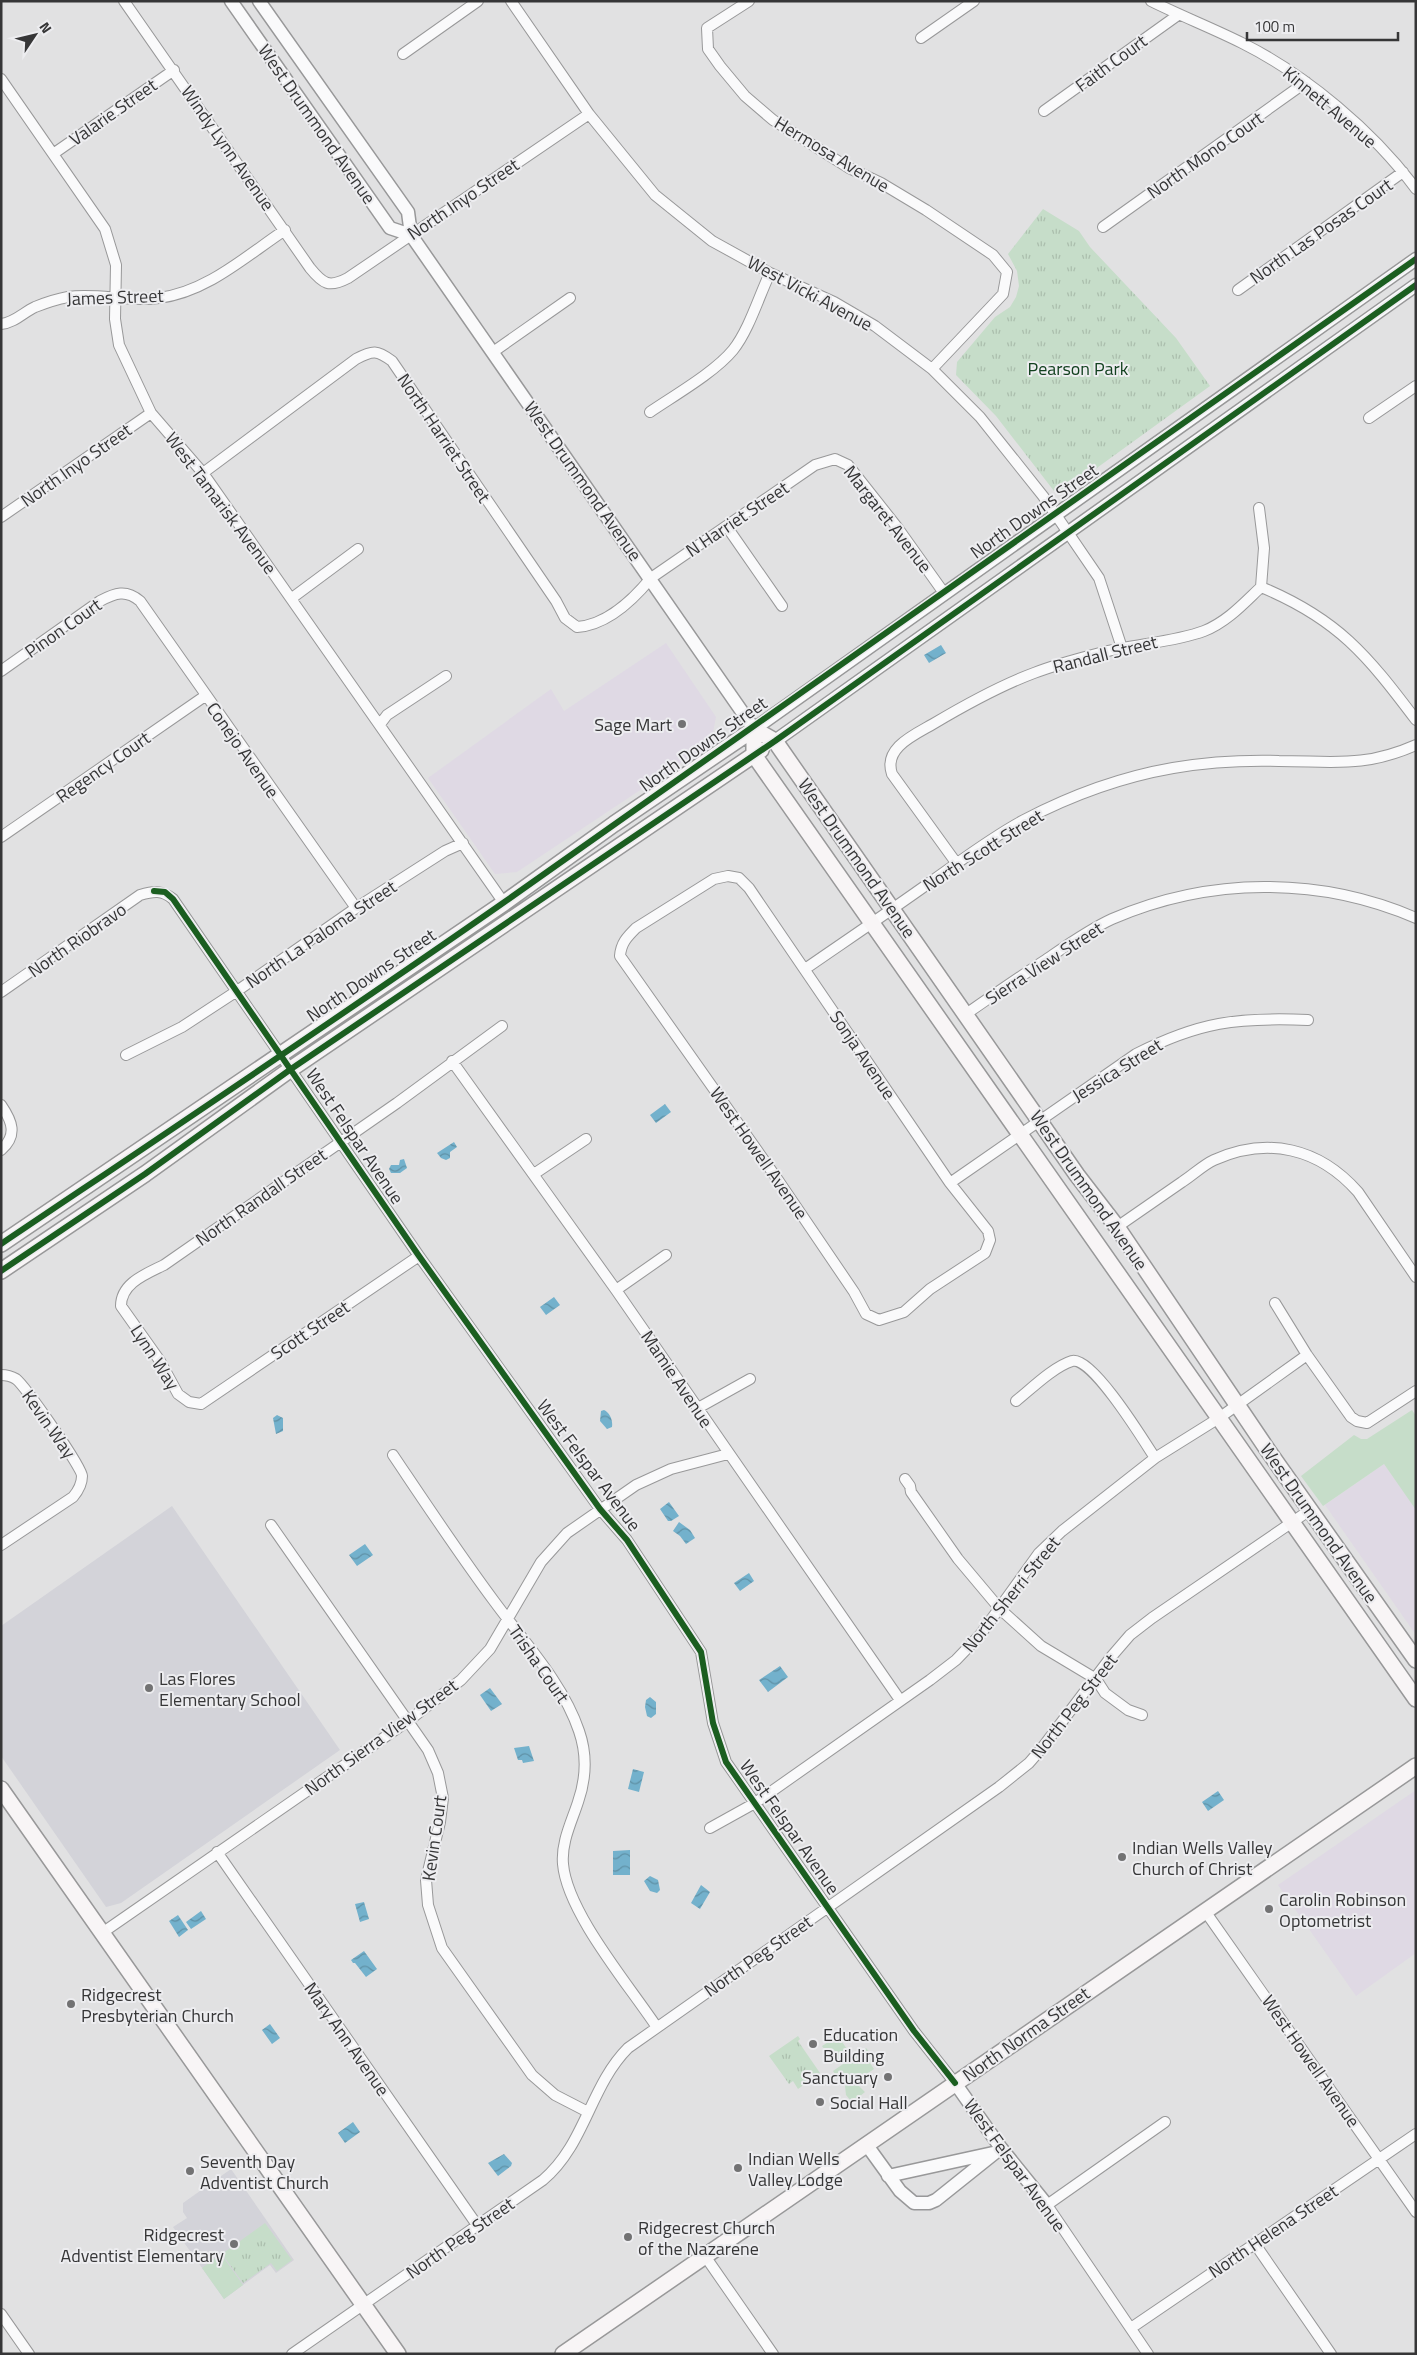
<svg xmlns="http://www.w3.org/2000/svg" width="1417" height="2355" viewBox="0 0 1417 2355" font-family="'Titillium Web',sans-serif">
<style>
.commercial{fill:#dfd9e4}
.built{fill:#d3d3d9}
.green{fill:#c6ddc9}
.park{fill:url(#park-tufts)}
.water{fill:url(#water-waves)}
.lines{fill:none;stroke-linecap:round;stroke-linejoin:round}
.minor-casing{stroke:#989899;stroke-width:12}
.tertiary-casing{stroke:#989899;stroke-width:15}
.secondary-casing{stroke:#989899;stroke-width:18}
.minor{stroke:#fafafb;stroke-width:10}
.tertiary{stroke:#fafafb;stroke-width:12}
.secondary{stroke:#f8f5f6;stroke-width:15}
.cycleway-casing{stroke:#ededf0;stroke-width:9}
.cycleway{stroke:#1b5e20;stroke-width:6}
.poi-dot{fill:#727273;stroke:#ededf0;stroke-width:2}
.labels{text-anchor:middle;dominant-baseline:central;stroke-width:4;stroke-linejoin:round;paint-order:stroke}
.street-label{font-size:18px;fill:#363637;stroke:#ededf0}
.park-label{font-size:18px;fill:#12411f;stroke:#ededf0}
.poi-label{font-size:18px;fill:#363637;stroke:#ededf0;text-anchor:start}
</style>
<defs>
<pattern id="park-tufts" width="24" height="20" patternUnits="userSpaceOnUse" patternTransform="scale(1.25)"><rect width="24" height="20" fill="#c6ddc9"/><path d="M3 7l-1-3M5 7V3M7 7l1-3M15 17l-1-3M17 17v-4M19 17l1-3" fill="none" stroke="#abbead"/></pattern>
<pattern id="water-waves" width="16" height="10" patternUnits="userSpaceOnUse" patternTransform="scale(1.25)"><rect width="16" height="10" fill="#73b1cc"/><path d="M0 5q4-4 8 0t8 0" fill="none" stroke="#5f91a6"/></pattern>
</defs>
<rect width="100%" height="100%" fill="#e1e1e2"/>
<!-- commercial -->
<path class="commercial" d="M 666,643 L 716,717 L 711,743 L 517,872 L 495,874 L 428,778 L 551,689 L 564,711 Z
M 1384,1464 L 1416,1509 L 1416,1635 L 1325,1505 Z
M 1416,1790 L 1416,1953 L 1356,1996 L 1278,1885 Z"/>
<!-- built -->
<path class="built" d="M 172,1506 L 340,1750 L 121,1903 L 106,1907 L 1,1756 L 1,1626 Z
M 231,2169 L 294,2260 L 276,2273 L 270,2265 L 224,2299 L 173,2227 L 187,2218 L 183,2212 L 183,2203 Z"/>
<!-- green -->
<path class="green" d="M 1412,1410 L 1416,1416 L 1416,1510 L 1384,1464 L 1323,1506 L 1301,1476 L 1354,1435 L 1361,1439 L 1367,1439 Z
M 838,2036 L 849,2052 L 834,2063 L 822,2046 Z
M 866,2048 L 871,2054 L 869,2056 L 872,2061 L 870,2063 L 874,2069 L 855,2082 L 865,2092 L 854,2101 L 851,2101 L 846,2095 L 845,2086 L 843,2086 L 833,2071 Z
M 221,2254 L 243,2285 L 224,2299 L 202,2268 Z"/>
<!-- park -->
<path class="park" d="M 1043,209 L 1079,231 L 1090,247 L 1176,338 L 1210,386 L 1065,491 L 1054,491 L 996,416 L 956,375 L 957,362 L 995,317 L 1010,307 L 1016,297 L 1019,286 L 1017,271 L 1008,254 Z
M 798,2036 L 800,2039 L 798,2041 L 820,2073 L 798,2089 L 793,2081 L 789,2084 L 769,2056 Z
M 265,2223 L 292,2260 L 277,2271 L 271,2263 L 243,2283 L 222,2254 Z"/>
<!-- water -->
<path class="water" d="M 941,645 L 946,653 L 929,663 L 924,655 Z
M 665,1104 L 671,1112 L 656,1123 L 650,1115 Z
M 454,1142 L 457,1147 L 450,1152 L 450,1158 L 446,1160 L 441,1158 L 437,1153 Z
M 404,1159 L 407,1168 L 400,1173 L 391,1173 L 389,1169 L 391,1165 L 399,1165 L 400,1160 Z
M 554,1297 L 560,1305 L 546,1315 L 540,1307 Z
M 604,1410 C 610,1413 613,1420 612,1427 L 607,1429 L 600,1421 L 601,1411 Z
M 277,1415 L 283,1418 L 283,1431 L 276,1434 L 273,1418 Z
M 669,1502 L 679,1516 L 671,1521 L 668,1521 L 660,1509 Z
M 679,1522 L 690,1530 L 695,1538 L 686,1544 L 680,1536 L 673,1531 Z
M 365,1544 L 373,1555 L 357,1566 L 349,1555 Z
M 749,1573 L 754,1581 L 740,1591 L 734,1583 Z
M 780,1666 L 788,1677 L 768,1692 L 759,1680 Z
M 490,1688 L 502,1704 L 491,1711 L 480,1695 Z
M 650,1697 L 656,1702 L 656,1714 L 651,1718 L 647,1716 L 645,1707 L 646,1700 Z
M 529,1746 L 534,1761 L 523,1763 L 522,1760 L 518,1760 L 514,1748 Z
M 633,1769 L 644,1772 L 639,1792 L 628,1789 Z
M 1218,1791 L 1224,1800 L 1208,1811 L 1202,1802 Z
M 630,1850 L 630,1875 L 613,1875 L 613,1851 Z
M 650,1876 L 658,1880 L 660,1890 L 657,1893 L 650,1891 L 644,1881 Z
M 701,1885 L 710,1892 L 700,1909 L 691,1903 Z
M 364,1902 L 369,1919 L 360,1922 L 355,1904 Z
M 201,1911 L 206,1919 L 191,1929 L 186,1922 Z
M 178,1915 L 188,1930 L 179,1937 L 169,1921 Z
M 364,1951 L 377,1969 L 366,1977 L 355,1963 L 353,1963 L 351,1960 Z
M 270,2024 L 280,2038 L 272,2044 L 262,2030 Z
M 353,2122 L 360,2132 L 345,2143 L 338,2133 Z
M 504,2154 L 512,2163 L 511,2166 L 498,2176 L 488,2163 Z"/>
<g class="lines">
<defs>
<path id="minor" d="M 124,1 L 310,268 C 323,284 329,288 348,278 L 589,114
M 511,1 L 589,114 L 655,195 L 712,241 L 770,273 L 834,302 L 875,326 L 932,369 L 980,417 L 1043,496 L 1099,578 L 1122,648
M 749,1 L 707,28 L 708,49 L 720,66 L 745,96 L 773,120 L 849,168 L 881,183 L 926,210 L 993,255 L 1007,272 L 1003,294 L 932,369
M 1151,1 C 1181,16 1212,28 1242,43 C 1306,75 1373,131 1416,189
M 921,38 L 974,1
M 403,54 L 478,1
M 1,79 L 105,229 L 116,265 L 115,319 L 119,345 L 151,413 L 203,473 L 504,903
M 1044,111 L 1178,15
M 53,154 L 174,70
M 1103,227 L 1306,82
M 1238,290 L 1403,172
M 1,324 C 14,323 24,312 35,307 C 45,303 57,299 68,297 C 98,293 128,302 159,298 C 207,292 246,256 285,230
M 493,352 L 570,298
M 650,412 C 675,395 715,372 733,350 C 749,330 759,296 770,273
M 1369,418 L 1416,386
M 203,473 L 356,359 C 373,350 377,350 392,361 L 556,601 L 565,618 L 577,627 C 606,625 633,600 651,578 L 815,465 L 835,459 L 848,465 L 897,527 L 944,593
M 1,517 L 151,413
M 727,527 L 782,606
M 1261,587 C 1338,619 1367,655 1416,720
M 292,598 L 358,549
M 1,671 L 100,601 C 115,593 126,589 140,601 L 356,908
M 381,723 L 387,715 L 446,676
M 1,837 L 205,696
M 957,864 L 892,774 C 883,748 914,735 933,724 C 965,705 999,686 1034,673 C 1057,664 1081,658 1104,652 C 1135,644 1175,642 1204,631 C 1227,622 1244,603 1261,587 L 1264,548 L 1259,508
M 728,876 L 739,878 L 749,888 L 950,1183 L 988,1231 L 990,1240 L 985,1253 L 930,1289 L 904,1312 L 879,1320 L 866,1314 L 854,1292 L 778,1180 L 620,956 C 621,943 627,937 636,928 L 714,879 Z
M 805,969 C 847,940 890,911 932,881 C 962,860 992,837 1024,820 C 1070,796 1121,777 1173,768 C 1208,762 1243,760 1279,761 C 1333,761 1364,768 1416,745
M 1,992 L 140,895 C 154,891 162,890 173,899 L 419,1256 L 600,1509 L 627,1540 L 701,1652 L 713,1723 L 726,1762 L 914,2031 L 955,2083
M 966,1014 C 992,996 1018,978 1044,961 C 1066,946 1088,930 1112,919 C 1209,877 1319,876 1416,918
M 126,1055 L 182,1027 L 237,991 L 356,908 L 445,851 L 463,843
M 452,1061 L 616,1290 L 900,1700
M 1,1105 C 12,1121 18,1135 1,1150
M 534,1174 L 586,1139
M 950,1183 L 1136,1054 C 1199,1022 1237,1017 1308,1020
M 1117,1227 C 1139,1212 1160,1197 1182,1182 C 1193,1175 1203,1165 1214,1160 C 1268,1136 1319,1148 1358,1192 L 1416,1277
M 419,1256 L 201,1404 L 189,1402 L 178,1394 L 160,1361 L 121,1306 C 121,1283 146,1274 164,1265 L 397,1103 L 502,1026
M 616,1290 L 666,1255
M 1275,1303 L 1307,1355 L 1351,1417 L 1357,1421 L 1367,1423 L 1416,1391
M 1,1375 C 7,1375 11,1376 16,1379 C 25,1386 82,1467 82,1476 C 82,1485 78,1491 73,1497 L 1,1545
M 1016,1401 C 1031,1389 1053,1367 1072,1361 C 1092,1356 1144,1441 1155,1458
M 698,1408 L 750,1379
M 393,1455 C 426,1504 459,1554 494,1601 C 524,1642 563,1683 579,1731 C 587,1754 586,1779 578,1802 C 572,1821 561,1842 563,1864 C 567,1912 628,1984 656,2026
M 905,1479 L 910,1486 L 911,1492 L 958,1559 L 1000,1609 L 1041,1646 L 1096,1679 L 1105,1693 L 1128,1710 L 1142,1715
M 271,1525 L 428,1750 L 438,1773 L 443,1798 L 440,1822 L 426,1880 L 428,1905 L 442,1948 L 532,2075 L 555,2095 L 588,2112
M 710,1828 L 755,1803 L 930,1680 L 956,1660 L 980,1635 L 1039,1553 L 1062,1531 L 1155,1458 L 1219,1418 L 1307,1355
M 217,1852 L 477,2225
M 1205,1911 L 1416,2212
M 102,1933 L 408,1721 L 461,1680 L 490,1649 L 541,1562 L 567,1533 L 636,1485 L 671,1469 L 728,1454
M 1255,2244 L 1331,2354
M 705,2256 L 773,2354
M 1,2314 L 29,2354
M 1131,2328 L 1416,2134
M 292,2354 L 543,2180 C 585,2145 590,2086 628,2048 L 999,1787 L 1029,1763 L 1042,1748 L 1111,1657 L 1130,1635 L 1152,1618 L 1310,1510
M 1148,2354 L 1047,2205 L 1165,2122"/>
<path id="tertiary" d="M 231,1 L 390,228 L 411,235
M 259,1 L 408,212 L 411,235 L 754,729 L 1416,259
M 775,741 L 1416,285
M 955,2083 L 1001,2148 L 1047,2205
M 866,2144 L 900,2191 L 914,2203 L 929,2203 L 936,2200 L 1001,2148
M 888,2176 L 993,2153"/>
<path id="secondary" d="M 754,729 L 754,755 L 1416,1699
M 754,729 L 775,741 L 1077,1175 L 1117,1227 L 1269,1452 L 1416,1660
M 1,1244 L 504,903 L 614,824 L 754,729
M 1,1271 L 145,1174 L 291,1069 L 761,750
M 1,1789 L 398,2354
M 563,2354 L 1416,1766"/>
</defs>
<!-- minor casing -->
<use href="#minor" class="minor-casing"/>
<!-- tertiary casing -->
<use href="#tertiary" class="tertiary-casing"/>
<!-- secondary casing -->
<use href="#secondary" class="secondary-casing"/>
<!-- minor -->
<use href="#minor" class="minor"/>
<!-- tertiary -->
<use href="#tertiary" class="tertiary"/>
<!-- secondary -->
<use href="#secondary" class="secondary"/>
<defs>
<path id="cycleway" d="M 154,891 L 165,892 L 173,899 L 419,1256 L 600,1509 L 627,1540 L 701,1652 L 713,1723 L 726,1762 L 914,2031 L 955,2083
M 1,1244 C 169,1131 337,1019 503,903 C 808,690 1112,475 1416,259
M 1,1271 L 145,1174 L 291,1069 L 775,741 L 1416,285"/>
</defs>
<!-- cycleway casing -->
<use href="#cycleway" class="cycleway-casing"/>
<!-- cycleway -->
<use href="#cycleway" class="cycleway"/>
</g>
<!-- markers -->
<g class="poi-dot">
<circle cx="682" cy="724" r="5"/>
<circle cx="149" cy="1688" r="5"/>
<circle cx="1122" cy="1857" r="5"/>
<circle cx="1269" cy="1909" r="5"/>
<circle cx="71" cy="2004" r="5"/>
<circle cx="813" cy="2044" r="5"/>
<circle cx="888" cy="2077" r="5"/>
<circle cx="820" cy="2102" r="5"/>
<circle cx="738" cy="2168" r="5"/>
<circle cx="190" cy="2171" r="5"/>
<circle cx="628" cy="2237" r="5"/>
<circle cx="234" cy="2244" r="5"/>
</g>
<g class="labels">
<!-- street labels -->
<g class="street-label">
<text transform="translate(1111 63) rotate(-36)">Faith Court</text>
<text transform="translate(1330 107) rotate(40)">Kinnett Avenue</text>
<text transform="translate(113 112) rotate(-35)">Valarie Street</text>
<text transform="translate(317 124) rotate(55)">West Drummond Avenue</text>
<text transform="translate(228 148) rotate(55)">Windy Lynn Avenue</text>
<text transform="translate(832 154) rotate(31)">Hermosa Avenue</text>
<text transform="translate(1205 155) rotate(-35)">North Mono Court</text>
<text transform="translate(463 199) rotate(-34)">North Inyo Street</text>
<text transform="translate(1321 231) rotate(-35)">North Las Posas Court</text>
<text transform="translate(810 293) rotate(28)">West Vicki Avenue</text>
<text transform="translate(115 297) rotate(-2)">James Street</text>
<text transform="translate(444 438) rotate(56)">North Harriet Street</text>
<text transform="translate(76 465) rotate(-35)">North Inyo Street</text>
<text transform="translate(583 481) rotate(55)">West Drummond Avenue</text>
<text transform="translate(221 503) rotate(53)">West Tamarisk Avenue</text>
<text transform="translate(1034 511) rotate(-35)">North Downs Street</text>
<text transform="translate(737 519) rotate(-34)">N Harriet Street</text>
<text transform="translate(888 519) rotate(52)">Margaret Avenue</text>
<text transform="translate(63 628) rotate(-35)">Pinon Court</text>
<text transform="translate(1105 654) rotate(-14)">Randall Street</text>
<text transform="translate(703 744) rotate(-35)">North Downs Street</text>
<text transform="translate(243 750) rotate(55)">Conejo Avenue</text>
<text transform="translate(103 767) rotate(-35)">Regency Court</text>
<text transform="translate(983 850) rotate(-32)">North Scott Street</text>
<text transform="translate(857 858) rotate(55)">West Drummond Avenue</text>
<text transform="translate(321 934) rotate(-34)">North La Paloma Street</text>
<text transform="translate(77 940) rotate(-35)">North Riobravo</text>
<text transform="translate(1044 963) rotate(-33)">Sierra View Street</text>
<text transform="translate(371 975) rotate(-34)">North Downs Street</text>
<text transform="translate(863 1055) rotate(56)">Sonja Avenue</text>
<text transform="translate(1117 1070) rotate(-32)">Jessica Street</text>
<text transform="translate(355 1136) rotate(56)">West Felspar Avenue</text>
<text transform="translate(759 1153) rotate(55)">West Howell Avenue</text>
<text transform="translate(1089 1190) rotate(55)">West Drummond Avenue</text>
<text transform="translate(261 1197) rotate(-35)">North Randall Street</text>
<text transform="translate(310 1330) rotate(-34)">Scott Street</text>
<text transform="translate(155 1357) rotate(57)">Lynn Way</text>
<text transform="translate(677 1379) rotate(56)">Mamie Avenue</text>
<text transform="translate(49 1424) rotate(55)">Kevin Way</text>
<text transform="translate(589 1465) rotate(53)">West Felspar Avenue</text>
<text transform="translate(1319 1523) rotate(55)">West Drummond Avenue</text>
<text transform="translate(1011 1594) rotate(-51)">North Sherri Street</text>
<text transform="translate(539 1664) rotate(55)">Trisha Court</text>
<text transform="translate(1074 1706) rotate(-52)">North Peg Street</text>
<text transform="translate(381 1737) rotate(-36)">North Sierra View Street</text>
<text transform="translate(790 1827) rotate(55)">West Felspar Avenue</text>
<text transform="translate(434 1838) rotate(-82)">Kevin Court</text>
<text transform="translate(758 1956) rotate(-35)">North Peg Street</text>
<text transform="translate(1026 2034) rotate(-35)">North Norma Street</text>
<text transform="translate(347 2039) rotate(55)">Mary Ann Avenue</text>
<text transform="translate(1311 2061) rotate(55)">West Howell Avenue</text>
<text transform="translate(1015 2165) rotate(54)">West Felspar Avenue</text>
<text transform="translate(1273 2231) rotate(-34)">North Helena Street</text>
<text transform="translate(460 2238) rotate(-35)">North Peg Street</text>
</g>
<!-- park labels -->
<g class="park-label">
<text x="1078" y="368">Pearson Park</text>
</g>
<!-- poi labels -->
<g class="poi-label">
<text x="672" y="724" text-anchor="end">Sage Mart</text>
<text x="159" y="1678">Las Flores<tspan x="159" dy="21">Elementary School</tspan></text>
<text x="1132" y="1847">Indian Wells Valley<tspan x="1132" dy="21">Church of Christ</tspan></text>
<text x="1279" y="1899">Carolin Robinson<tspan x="1279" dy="21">Optometrist</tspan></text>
<text x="81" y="1994">Ridgecrest<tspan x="81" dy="21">Presbyterian Church</tspan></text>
<text x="823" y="2034">Education<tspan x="823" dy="21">Building</tspan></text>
<text x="878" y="2077" text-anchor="end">Sanctuary</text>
<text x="830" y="2102">Social Hall</text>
<text x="748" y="2158">Indian Wells<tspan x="748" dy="21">Valley Lodge</tspan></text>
<text x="200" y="2161">Seventh Day<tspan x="200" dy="21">Adventist Church</tspan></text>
<text x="638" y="2227">Ridgecrest Church<tspan x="638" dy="21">of the Nazarene</tspan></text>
<text x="224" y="2234" text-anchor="end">Ridgecrest<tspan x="224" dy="21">Adventist Elementary</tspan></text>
</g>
</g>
<!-- border -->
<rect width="1417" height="2355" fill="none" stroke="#363637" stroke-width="5"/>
<!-- north arrow -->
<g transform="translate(35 35) rotate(55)" stroke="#ededf0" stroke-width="4" paint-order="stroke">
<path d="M0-4L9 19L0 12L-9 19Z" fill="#363637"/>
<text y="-8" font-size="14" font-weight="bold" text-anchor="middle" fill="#363637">N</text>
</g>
<!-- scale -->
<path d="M1247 32v8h151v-8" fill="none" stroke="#363637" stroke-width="2.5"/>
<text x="1254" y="32" font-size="15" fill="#363637" stroke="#ededf0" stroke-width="4" paint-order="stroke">100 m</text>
</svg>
